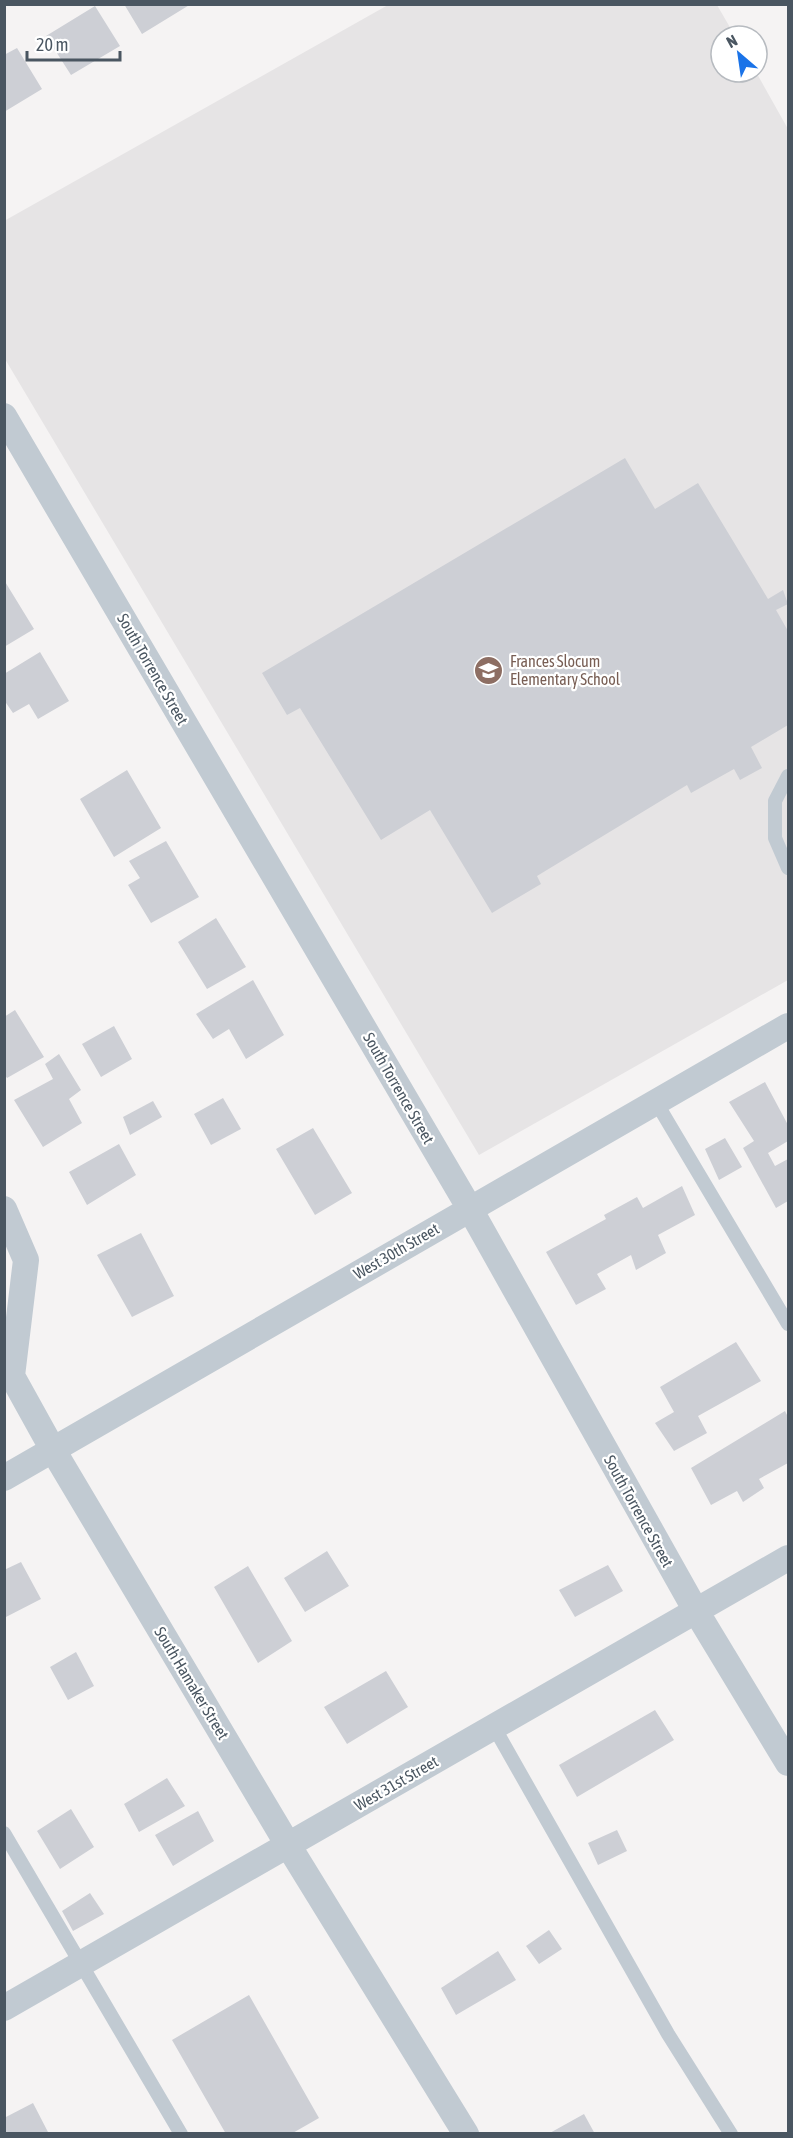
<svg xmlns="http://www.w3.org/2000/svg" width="793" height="2138" viewBox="0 0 793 2138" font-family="'Asap Condensed',sans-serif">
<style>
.education{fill:#e6e4e5}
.building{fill:#cdcfd5}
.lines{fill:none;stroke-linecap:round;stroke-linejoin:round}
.lane{stroke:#c1cad2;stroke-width:14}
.street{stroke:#c1cad2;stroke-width:26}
.labels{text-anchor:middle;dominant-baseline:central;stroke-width:4.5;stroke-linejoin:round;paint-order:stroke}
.education-label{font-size:16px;fill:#785e54;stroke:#fff;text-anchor:start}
.street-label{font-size:16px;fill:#4a5661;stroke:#fff}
</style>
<rect width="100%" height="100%" fill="#f5f3f3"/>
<!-- education -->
<path class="education" d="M 388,5 L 717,5 L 735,36 L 721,36 L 721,72 L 756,72 L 788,129 L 788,980 L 479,1155 L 5,359 L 4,221 Z"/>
<!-- building -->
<path class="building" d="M 124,4 L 191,4 L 142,34 Z
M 95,6 L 120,46 L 71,75 L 46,36 Z
M 17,48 L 42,89 L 4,112 L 4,55 Z
M 625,458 L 655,509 L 698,483 L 768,599 L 783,590 L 788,604 L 776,610 L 788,631 L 788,725 L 751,747 L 762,768 L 740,780 L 734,769 L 691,793 L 687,785 L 537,876 L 541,884 L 492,913 L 430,810 L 381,840 L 300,708 L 287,715 L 262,673 Z
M 4,580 L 34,629 L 4,647 Z
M 40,652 L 69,701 L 38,719 L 29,704 L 13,713 L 4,700 L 4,674 Z
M 127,770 L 161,828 L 114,857 L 80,799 Z
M 166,841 L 199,897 L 151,923 L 128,885 L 140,878 L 129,861 Z
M 216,918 L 246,967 L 207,989 L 178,942 Z
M 253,980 L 284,1035 L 246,1059 L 229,1029 L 213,1039 L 196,1014 Z
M 15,1010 L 44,1057 L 7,1078 L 4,1074 L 4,1017 Z
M 114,1026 L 132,1059 L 101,1077 L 82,1044 Z
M 59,1054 L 81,1090 L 69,1099 L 82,1123 L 43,1147 L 14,1100 L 53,1079 L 45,1064 Z
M 765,1082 L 788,1125 L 788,1141 L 768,1153 L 775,1166 L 788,1159 L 788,1201 L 776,1208 L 743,1148 L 754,1141 L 729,1102 Z
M 223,1098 L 241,1129 L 211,1145 L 194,1114 Z
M 153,1101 L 162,1117 L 130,1135 L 123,1117 Z
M 313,1128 L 352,1193 L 315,1215 L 276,1149 Z
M 725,1138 L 742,1167 L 719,1180 L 705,1149 Z
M 119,1144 L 136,1175 L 87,1205 L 69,1172 Z
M 682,1186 L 695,1215 L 658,1235 L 666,1253 L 636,1270 L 631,1255 L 597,1274 L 606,1289 L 576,1305 L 546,1252 L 606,1219 L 604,1215 L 637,1197 L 643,1208 Z
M 141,1233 L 174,1296 L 132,1317 L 97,1255 Z
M 736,1342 L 761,1381 L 698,1416 L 707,1433 L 674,1451 L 655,1423 L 674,1412 L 660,1387 Z
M 785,1411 L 788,1417 L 788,1463 L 759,1479 L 764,1488 L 743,1502 L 737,1491 L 711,1505 L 691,1468 Z
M 327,1551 L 349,1586 L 305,1612 L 284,1578 Z
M 21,1562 L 41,1599 L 4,1618 L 4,1570 Z
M 608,1565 L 623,1591 L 575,1617 L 559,1590 Z
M 248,1566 L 292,1641 L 258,1663 L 214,1587 Z
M 76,1652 L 94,1686 L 68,1700 L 50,1667 Z
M 386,1671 L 408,1707 L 347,1744 L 324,1707 Z
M 655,1710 L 674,1740 L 577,1797 L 559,1765 Z
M 167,1778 L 185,1806 L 139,1832 L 124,1804 Z
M 71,1809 L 94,1847 L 60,1869 L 37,1831 Z
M 198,1811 L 214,1841 L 173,1866 L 155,1835 Z
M 617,1830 L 627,1851 L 598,1865 L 588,1843 Z
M 90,1893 L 104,1914 L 73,1931 L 62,1911 Z
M 549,1930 L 562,1949 L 539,1964 L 526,1946 Z
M 498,1951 L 516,1980 L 456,2015 L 441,1988 Z
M 249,1995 L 319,2118 L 291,2134 L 226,2134 L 172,2040 Z
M 33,2103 L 49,2134 L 4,2134 L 4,2118 Z
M 584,2114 L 595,2134 L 548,2134 Z"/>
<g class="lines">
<!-- lane -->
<path class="lane" d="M 788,776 L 775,801 L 775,838 L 788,868
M 656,1102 L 788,1324
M 494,1727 L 668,2034 L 731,2134
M 4,1833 L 181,2134"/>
<!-- street -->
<path class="street" d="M 4,416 L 470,1209 L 696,1611 L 788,1763
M 4,1209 L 26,1260 L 12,1376 L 53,1450 L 288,1845 L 466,2134
M 4,1478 L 788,1026
M 4,2008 L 788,1558"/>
</g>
<!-- icons -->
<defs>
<symbol id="school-disc" viewBox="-11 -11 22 22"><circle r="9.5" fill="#8d6e63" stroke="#fff"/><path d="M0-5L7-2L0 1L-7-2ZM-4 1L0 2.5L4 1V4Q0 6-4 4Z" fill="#fff"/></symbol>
</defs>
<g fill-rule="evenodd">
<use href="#school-disc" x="472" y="654" width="33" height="33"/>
</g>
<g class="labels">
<!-- education labels -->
<g class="education-label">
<text x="510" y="661">Frances Slocum<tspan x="510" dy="18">Elementary School</tspan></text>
</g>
<!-- street labels -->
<g class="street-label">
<text transform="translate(153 669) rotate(60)">South Torrence Street</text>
<text transform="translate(399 1088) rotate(60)">South Torrence Street</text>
<text transform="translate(396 1251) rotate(-30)">West 30th Street</text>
<text transform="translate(639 1511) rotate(61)">South Torrence Street</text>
<text transform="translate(192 1683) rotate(59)">South Hamaker Street</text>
<text transform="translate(396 1783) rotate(-30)">West 31st Street</text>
</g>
</g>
<!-- border -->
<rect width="793" height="2138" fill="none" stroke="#4a5661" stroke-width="12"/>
<!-- north arrow -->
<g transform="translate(739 54) rotate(331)"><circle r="28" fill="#ffffff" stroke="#b7bbc0" stroke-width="1.5"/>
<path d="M0-4.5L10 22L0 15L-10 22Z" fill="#1a73e8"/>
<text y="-9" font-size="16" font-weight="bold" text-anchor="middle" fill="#4a5661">N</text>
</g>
<!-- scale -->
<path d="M27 51v9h93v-9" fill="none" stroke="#4a5661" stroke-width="3"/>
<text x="36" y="51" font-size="18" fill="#4a5661" stroke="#ffffff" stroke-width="4.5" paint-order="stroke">20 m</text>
</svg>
